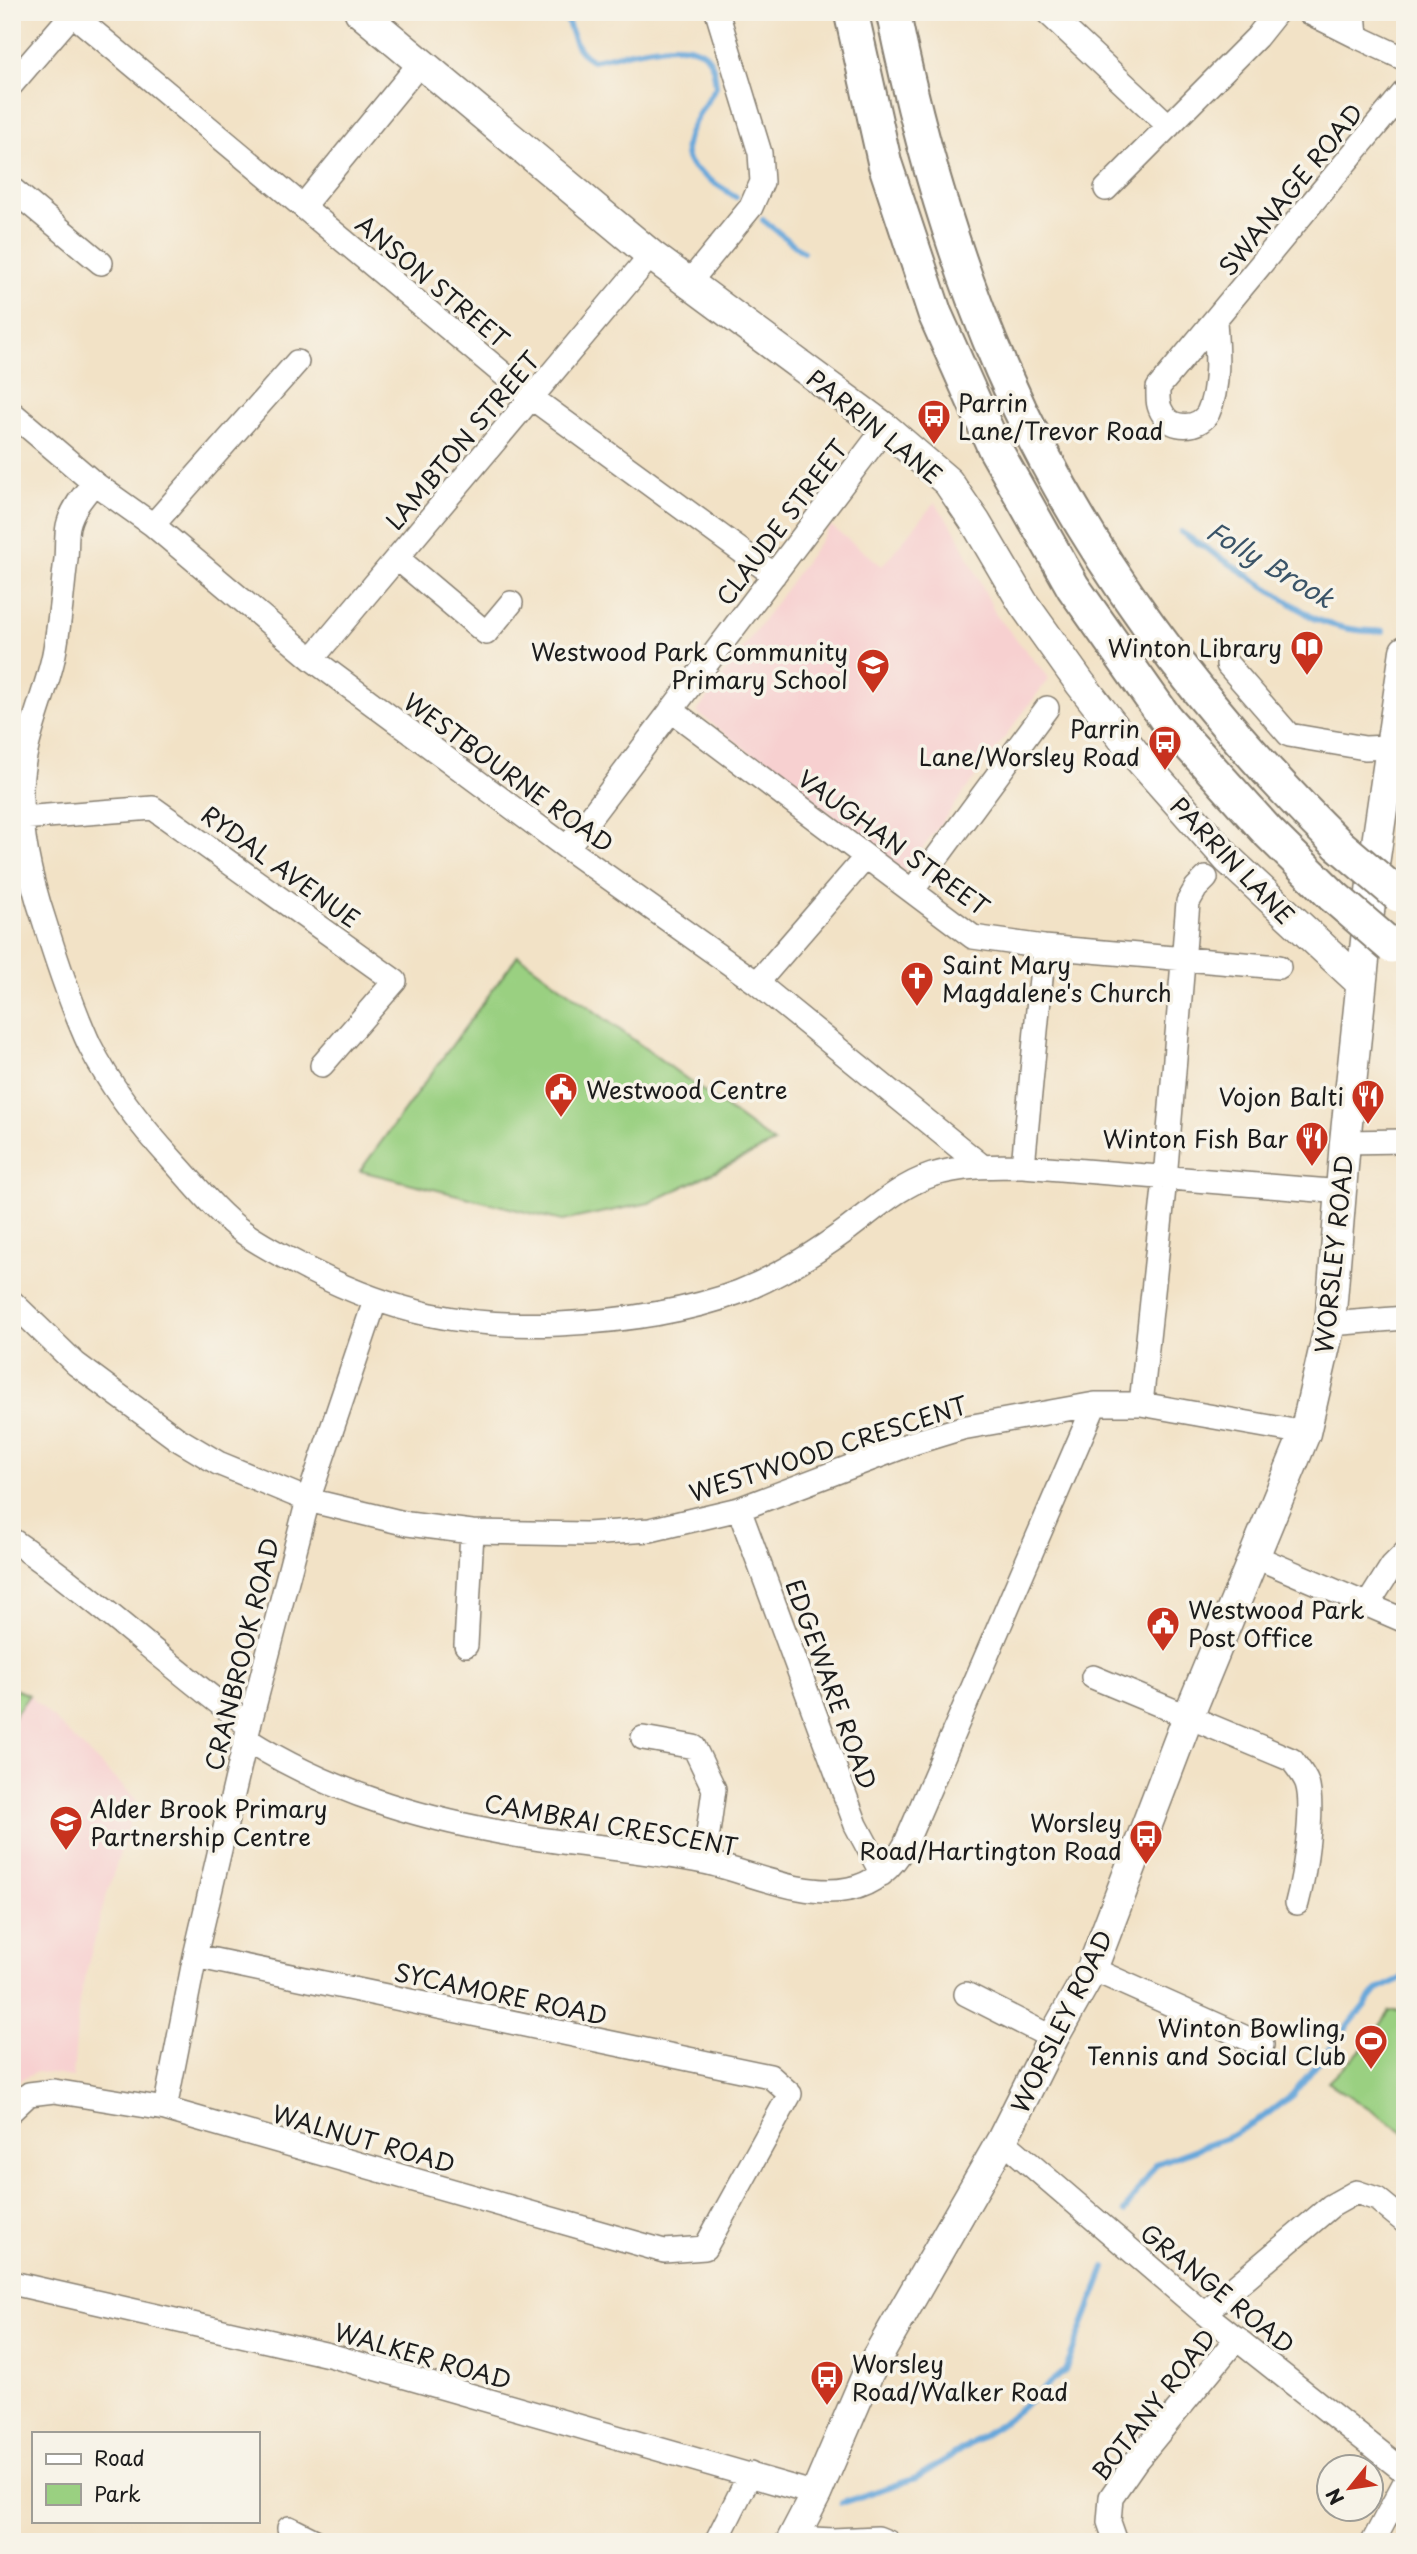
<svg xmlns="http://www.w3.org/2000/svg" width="1417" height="2554" viewBox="0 0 1417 2554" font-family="'Playpen Sans',sans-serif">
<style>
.built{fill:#f7d0d0}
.green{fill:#9ad081;stroke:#5b764e;stroke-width:2}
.forest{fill:#7bb26f;stroke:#4c6746;stroke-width:2}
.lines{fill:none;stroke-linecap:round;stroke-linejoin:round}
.stream{stroke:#68a7da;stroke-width:6}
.minor-casing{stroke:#877f71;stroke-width:26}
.major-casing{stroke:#877f71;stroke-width:33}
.highway-casing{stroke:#877f71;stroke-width:37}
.minor{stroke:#fff;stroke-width:23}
.major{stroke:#fff;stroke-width:30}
.highway{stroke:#fff;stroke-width:33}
.highway-bridge-casing{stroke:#877f71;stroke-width:37;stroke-linecap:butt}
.highway-bridge{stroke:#fff;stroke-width:33}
.labels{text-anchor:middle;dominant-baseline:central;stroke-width:7;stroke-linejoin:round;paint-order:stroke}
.street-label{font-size:24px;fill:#1c1c1c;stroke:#f7f3e8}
.poi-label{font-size:24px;fill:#1c1c1c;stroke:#f7f3e8;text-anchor:end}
.water-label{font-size:26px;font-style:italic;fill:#3a5468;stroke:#f7f3e8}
</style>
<rect width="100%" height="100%" fill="#f7f3e8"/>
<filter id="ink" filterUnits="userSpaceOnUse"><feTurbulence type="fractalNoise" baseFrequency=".0143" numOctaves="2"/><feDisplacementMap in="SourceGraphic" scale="14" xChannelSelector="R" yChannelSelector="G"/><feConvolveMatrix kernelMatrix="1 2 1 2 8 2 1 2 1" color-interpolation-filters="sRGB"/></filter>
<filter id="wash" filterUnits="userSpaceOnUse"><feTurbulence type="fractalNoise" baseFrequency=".00686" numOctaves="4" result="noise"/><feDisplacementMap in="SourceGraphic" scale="28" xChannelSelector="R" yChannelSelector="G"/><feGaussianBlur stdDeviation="1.57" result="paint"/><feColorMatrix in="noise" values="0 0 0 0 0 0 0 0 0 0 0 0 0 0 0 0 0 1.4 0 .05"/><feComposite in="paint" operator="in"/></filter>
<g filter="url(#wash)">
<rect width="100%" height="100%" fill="#f2e2c6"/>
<!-- built -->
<path class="built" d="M 935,502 L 958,535 L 996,615 L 1049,678 L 905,872 L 697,712 L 831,526 L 882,566 Z
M 12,1688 L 29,1695 L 137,1800 L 104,1903 L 79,2000 L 73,2077 L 37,2072 L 12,2084 Z"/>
<!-- green -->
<path class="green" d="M 518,955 L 774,1143 L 649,1203 L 562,1221 L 360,1171 Z
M 12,1688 L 29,1695 L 12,1719 Z
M 1390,2011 L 1405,2011 L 1405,2133 L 1328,2082 L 1368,2043 Z"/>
<!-- forest -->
<path class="forest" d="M 1397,831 L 1405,833 L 1405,858 L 1395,851 Z"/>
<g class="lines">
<!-- stream -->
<path class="stream" d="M 564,12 C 573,32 572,49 592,60 C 620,56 683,34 706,55 C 714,63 715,77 716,87 C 705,105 673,145 691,165 C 703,177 721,187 736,197
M 763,220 L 803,252
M 1181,532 L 1315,619 C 1339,628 1358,632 1383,631
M 1124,2212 L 1156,2164 L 1231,2136 L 1263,2117 L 1292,2095 L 1377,1990 L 1405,1977
M 841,2503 L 916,2478 L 1000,2425 L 1065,2371 L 1105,2268"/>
</g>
</g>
<g filter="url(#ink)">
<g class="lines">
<defs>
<path id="minor" d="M 70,12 L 532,398 L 774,575
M 1047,12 L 1169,126
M 1308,12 L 1356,36
M 1354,12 L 1356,36 L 1405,59
M 12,84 L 74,12
M 12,189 L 101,263
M 1106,189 L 1257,37 L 1277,12
M 303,206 L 421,62
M 688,284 L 751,207 L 762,182 L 760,153 L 717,12
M 1215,321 C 1217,349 1220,387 1208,413 C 1199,429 1172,430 1163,414 C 1157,405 1158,398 1158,388 L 1405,91
M 12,413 L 94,483 L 153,525 L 312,659 L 567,848 L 757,983 L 982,1166
M 94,483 C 83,496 72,509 68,526 C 66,536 67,549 66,559 C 62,592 60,626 53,659 C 43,702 22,744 21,789 C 20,833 30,878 44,920 C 57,962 71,1005 90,1046 C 111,1088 141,1126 173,1161 C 195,1185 217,1213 243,1232 C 263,1247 287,1258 309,1270 C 393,1313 464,1328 559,1324 C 619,1321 683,1313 739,1292 C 779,1276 814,1254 848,1229 C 875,1209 899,1186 932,1175 C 961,1166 992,1166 1023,1166 L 1343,1192
M 153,525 L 297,362
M 397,558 L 486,633 L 511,603
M 312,659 L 651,255
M 1228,665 L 1289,735 L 1365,748 L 1389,747
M 671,710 L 973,937 L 1044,947 L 1279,967
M 21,818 L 153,808 L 395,981 L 322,1065
M 567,848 L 885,428
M 912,891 L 1047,708
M 757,983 L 866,857
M 1345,1142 L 1405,1141
M 1023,1166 L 1044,947
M 12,1302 L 76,1364 L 176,1438 L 218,1463 L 308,1500 L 408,1524 L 472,1532 L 586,1534 L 650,1530 L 739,1509 L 913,1443 L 962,1428 L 1095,1404 L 1141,1404 L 1305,1433
M 1330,1324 L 1405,1318
M 1141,1404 L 1165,1179 L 1188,902 L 1196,888 L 1206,878
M 739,1509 L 856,1825 L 882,1874
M 12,1540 C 95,1597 168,1666 249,1726
M 1256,1557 L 1405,1621
M 1368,1604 L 1392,1566 L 1405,1553
M 466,1645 L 472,1532
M 1093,1677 L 1292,1760 C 1298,1768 1304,1775 1307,1783 C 1315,1808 1304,1877 1297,1903
M 643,1738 L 694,1747 L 714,1789 L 704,1862
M 246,1739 C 335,1796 436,1823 540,1839 C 594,1847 650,1851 704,1862 C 748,1871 803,1899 849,1889 C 874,1884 893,1867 905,1845 L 1095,1404
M 1092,1969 L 1262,2045
M 966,1994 L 1053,2038
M 165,2109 L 195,1956 L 249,1726 L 308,1500 L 375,1301
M 12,2110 L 29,2094 L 54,2091 L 165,2109 L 664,2251 L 705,2248 L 790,2094 L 770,2076 L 195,1956
M 1002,2140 L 1204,2313 L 1405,2472
M 12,2283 L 329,2355 L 816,2494
M 1204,2313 L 1331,2206 L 1356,2192 L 1377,2199 L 1405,2222
M 289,2528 L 317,2542
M 793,2538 L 833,2540 L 878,2538 L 888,2542
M 716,2542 L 750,2474
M 1116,2542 L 1109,2522 L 1111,2497 L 1136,2461 L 1237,2338
M 1373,2542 L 1405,2482"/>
<path id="major" d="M 360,12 L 651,255 L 885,428 L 948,482 L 976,523 L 1023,603 L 1080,683 L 1135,754 L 1228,859 L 1361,983
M 791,2542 L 816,2494 L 868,2373 L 1002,2140 L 1053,2038 L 1092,1969 L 1188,1717 L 1305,1433 L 1330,1324 L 1345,1142 L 1374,864 L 1405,651"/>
<path id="highway" d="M 851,12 L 885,164 L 935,314 L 995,449 L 1073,587 L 1166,719 L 1269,833 L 1333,896
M 893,12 C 918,135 952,255 1002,370 C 1079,548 1201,710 1339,845"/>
</defs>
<!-- minor casing -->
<use href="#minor" class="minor-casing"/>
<!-- major casing -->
<use href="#major" class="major-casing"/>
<!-- highway casing -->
<use href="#highway" class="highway-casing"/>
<!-- minor -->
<use href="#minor" class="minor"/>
<!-- major -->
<use href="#major" class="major"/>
<!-- highway -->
<use href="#highway" class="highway"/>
<defs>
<path id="highway-bridge" d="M 1339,845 L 1398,895
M 1333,896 L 1391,946"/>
</defs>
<!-- highway-bridge casing -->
<use href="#highway-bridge" class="highway-bridge-casing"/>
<!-- highway-bridge -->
<use href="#highway-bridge" class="highway-bridge"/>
</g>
</g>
<!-- icons -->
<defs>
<symbol id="bus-pin" viewBox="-11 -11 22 30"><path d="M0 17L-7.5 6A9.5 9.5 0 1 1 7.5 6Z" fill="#c8321e" stroke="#f7f3e8"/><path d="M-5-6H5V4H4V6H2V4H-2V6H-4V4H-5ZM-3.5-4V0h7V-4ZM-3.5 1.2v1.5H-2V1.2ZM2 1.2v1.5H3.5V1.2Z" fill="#fff"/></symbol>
<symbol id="library-pin" viewBox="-11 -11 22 30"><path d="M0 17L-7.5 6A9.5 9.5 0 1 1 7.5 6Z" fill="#c8321e" stroke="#f7f3e8"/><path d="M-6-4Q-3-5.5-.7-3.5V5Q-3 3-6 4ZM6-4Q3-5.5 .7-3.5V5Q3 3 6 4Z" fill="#fff"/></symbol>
<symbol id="school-pin" viewBox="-11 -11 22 30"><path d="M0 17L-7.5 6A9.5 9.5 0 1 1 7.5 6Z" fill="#c8321e" stroke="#f7f3e8"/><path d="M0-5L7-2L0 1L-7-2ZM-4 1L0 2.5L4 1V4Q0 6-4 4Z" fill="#fff"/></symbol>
<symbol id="church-pin" viewBox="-11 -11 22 30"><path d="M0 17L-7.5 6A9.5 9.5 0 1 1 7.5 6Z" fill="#c8321e" stroke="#f7f3e8"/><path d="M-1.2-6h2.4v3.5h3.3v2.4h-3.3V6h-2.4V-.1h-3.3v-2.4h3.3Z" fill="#fff"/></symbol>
<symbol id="civic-pin" viewBox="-11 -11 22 30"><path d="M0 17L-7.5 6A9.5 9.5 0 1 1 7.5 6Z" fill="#c8321e" stroke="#f7f3e8"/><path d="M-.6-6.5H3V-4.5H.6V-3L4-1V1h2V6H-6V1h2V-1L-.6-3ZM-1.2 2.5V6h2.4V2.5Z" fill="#fff"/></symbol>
<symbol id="restaurant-pin" viewBox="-11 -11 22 30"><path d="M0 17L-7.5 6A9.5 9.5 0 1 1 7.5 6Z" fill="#c8321e" stroke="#f7f3e8"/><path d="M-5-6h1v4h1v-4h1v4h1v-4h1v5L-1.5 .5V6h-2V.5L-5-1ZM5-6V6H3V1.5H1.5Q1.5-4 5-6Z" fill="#fff"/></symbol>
<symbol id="stadium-pin" viewBox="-11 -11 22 30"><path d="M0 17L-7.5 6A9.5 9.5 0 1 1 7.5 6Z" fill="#c8321e" stroke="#f7f3e8"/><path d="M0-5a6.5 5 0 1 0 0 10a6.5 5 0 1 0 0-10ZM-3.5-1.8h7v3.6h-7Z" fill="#fff"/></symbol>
</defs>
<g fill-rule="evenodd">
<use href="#bus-pin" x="915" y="397" width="38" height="52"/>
<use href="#library-pin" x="1288" y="628" width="38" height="52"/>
<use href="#school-pin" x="854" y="646" width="38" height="52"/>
<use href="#bus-pin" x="1146" y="723" width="38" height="52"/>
<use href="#church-pin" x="898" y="959" width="38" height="52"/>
<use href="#civic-pin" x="542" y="1070" width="38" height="52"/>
<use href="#restaurant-pin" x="1349" y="1077" width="38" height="52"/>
<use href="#restaurant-pin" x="1293" y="1119" width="38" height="52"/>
<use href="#civic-pin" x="1144" y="1604" width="38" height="52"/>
<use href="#school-pin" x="47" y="1803" width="38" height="52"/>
<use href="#bus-pin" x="1127" y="1817" width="38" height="52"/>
<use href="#stadium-pin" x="1352" y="2022" width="38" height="52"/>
<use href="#bus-pin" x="808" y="2358" width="38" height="52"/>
</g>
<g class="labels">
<!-- street labels -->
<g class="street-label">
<text transform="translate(1290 189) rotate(-51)">SWANAGE ROAD</text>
<text transform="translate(433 281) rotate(40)">ANSON STREET</text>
<text transform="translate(875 426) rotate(39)">PARRIN LANE</text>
<text transform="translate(462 440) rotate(-50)">LAMBTON STREET</text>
<text transform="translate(781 522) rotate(-53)">CLAUDE STREET</text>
<text transform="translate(509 772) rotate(36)">WESTBOURNE ROAD</text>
<text transform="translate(894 842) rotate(36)">VAUGHAN STREET</text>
<text transform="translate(1233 860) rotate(46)">PARRIN LANE</text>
<text transform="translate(281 866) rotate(36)">RYDAL AVENUE</text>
<text transform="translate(1333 1254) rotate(-84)">WORSLEY ROAD</text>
<text transform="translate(828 1448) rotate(-18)">WESTWOOD CRESCENT</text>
<text transform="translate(241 1654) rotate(-76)">CRANBROOK ROAD</text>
<text transform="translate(832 1684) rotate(70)">EDGEWARE ROAD</text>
<text transform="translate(611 1824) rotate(10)">CAMBRAI CRESCENT</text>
<text transform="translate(501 1993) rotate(12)">SYCAMORE ROAD</text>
<text transform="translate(1061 2021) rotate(-64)">WORSLEY ROAD</text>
<text transform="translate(364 2138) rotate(16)">WALNUT ROAD</text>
<text transform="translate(1218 2288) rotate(39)">GRANGE ROAD</text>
<text transform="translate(423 2355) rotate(16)">WALKER ROAD</text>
<text transform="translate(1153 2404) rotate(-52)">BOTANY ROAD</text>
</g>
<!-- poi labels -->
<g class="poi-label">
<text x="958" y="402" text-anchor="start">Parrin<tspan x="958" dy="28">Lane/Trevor Road</tspan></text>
<text x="1282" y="647">Winton Library</text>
<text x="848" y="651">Westwood Park Community<tspan x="848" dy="28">Primary School</tspan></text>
<text x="1140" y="728">Parrin<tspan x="1140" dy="28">Lane/Worsley Road</tspan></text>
<text x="942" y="964" text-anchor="start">Saint Mary<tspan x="942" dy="28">Magdalene's Church</tspan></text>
<text x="586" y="1089" text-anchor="start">Westwood Centre</text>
<text x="1344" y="1096">Vojon Balti</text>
<text x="1288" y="1138">Winton Fish Bar</text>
<text x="1188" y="1609" text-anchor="start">Westwood Park<tspan x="1188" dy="28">Post Office</tspan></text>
<text x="90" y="1808" text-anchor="start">Alder Brook Primary<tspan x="90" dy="28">Partnership Centre</tspan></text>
<text x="1122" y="1822">Worsley<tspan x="1122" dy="28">Road/Hartington Road</tspan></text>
<text x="1346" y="2027">Winton Bowling,<tspan x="1346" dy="28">Tennis and Social Club</tspan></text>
<text x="852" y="2363" text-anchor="start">Worsley<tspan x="852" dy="28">Road/Walker Road</tspan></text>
</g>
<!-- water labels -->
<g class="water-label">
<text transform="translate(1271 564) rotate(31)">Folly Brook</text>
</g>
</g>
<!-- margin -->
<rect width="1417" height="2554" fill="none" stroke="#f7f3e8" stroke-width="42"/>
<!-- legend -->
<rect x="32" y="2432" width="228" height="91" fill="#f7f3e8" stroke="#9f9d96" stroke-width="2"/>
<rect x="46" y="2454" width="35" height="10" fill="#ffffff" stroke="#9f9d96" stroke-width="2"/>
<text x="94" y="2466" font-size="21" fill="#1c1c1c">Road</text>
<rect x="46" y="2484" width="35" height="21" fill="#9ad081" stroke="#9f9d96" stroke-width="2"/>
<text x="94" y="2502" font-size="21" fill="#1c1c1c">Park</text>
<!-- north arrow -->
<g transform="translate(1350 2488) rotate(240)"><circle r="33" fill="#f7f3e8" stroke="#9f9d96" stroke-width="2"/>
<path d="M0-5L12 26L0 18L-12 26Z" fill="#c8321e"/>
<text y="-10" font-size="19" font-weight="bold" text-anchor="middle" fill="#1c1c1c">N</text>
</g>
</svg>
